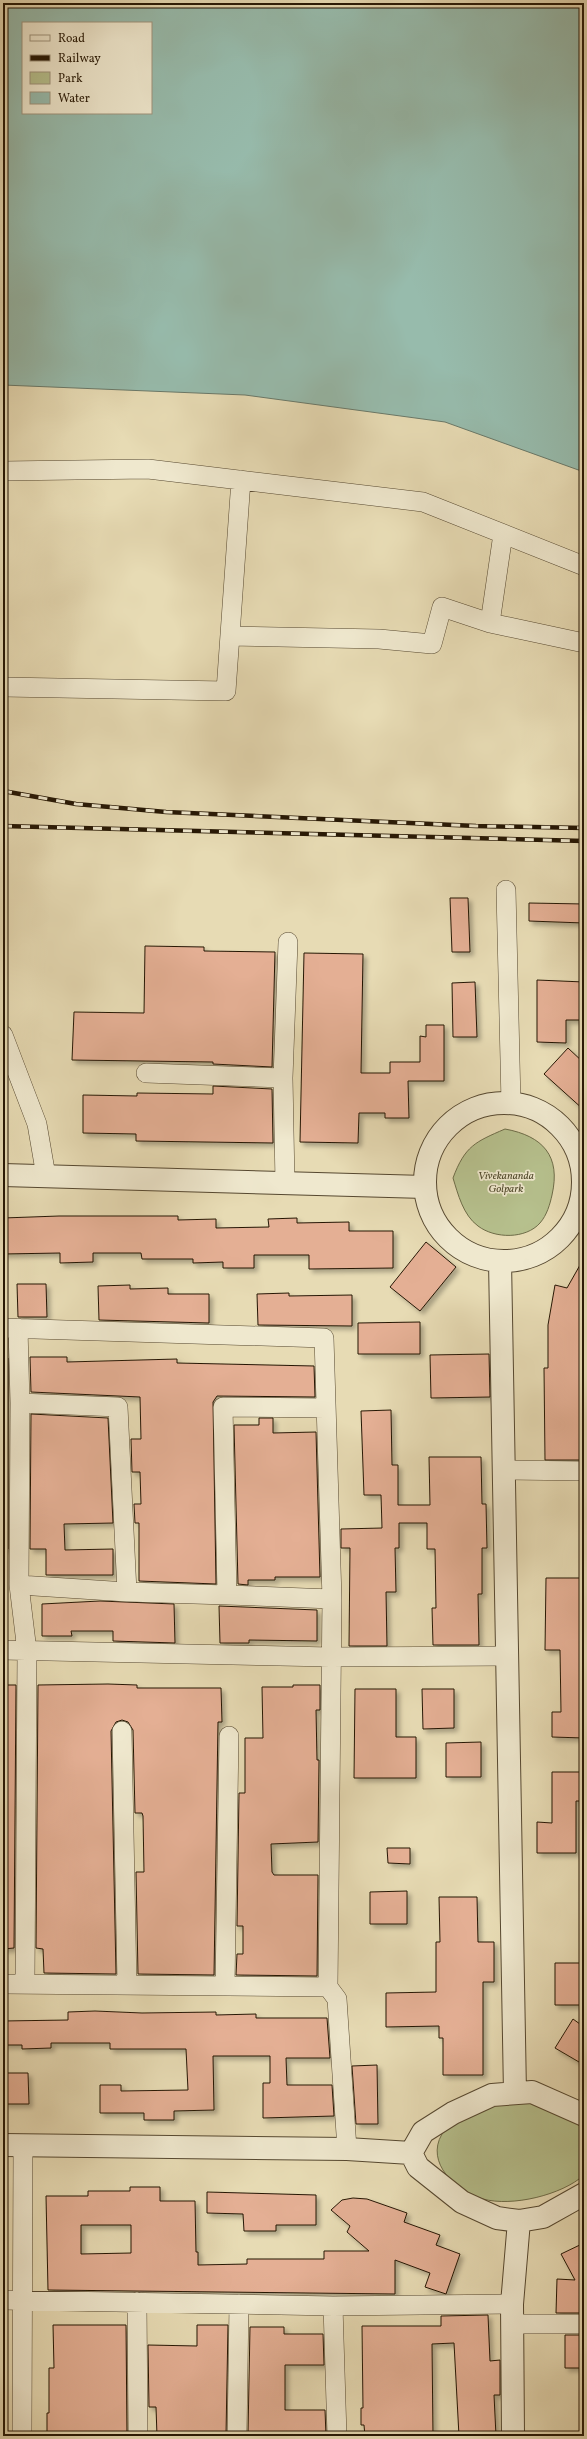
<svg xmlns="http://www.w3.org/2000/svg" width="587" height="2439" viewBox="0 0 587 2439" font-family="Vollkorn,serif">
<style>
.green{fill:#b6c08d;stroke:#6e6c48}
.water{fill:#97bbac;stroke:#6a7969;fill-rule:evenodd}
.building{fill:#e4af94;stroke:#261704;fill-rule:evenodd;filter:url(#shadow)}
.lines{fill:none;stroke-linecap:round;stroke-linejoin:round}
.minor-casing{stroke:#564830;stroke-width:20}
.tertiary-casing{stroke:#564830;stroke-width:24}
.minor{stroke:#efe8ce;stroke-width:19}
.tertiary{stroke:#efe8ce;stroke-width:22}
.rail-casing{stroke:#261704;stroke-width:4.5}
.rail{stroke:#efe8ce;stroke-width:3;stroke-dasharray:9;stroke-linecap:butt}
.labels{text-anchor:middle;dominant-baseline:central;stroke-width:3.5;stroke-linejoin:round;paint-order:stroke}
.park-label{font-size:11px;font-style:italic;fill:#514a2d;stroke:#efe8ce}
</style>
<defs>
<filter id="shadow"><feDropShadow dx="3.5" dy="3.5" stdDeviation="2" flood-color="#0004"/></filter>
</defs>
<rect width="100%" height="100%" fill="#e7dbb4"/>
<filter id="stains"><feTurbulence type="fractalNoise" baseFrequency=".005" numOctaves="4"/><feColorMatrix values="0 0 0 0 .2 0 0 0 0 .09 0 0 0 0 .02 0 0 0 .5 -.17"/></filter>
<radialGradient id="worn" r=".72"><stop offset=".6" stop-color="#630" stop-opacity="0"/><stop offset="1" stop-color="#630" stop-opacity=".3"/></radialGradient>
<!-- green -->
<path class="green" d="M 505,1129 C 543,1136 561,1156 552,1195 C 550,1204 547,1215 540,1223 C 526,1239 495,1239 478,1226 C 463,1215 458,1194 453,1178 C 465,1146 475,1142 505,1129 Z
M 505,2102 L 534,2103 L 584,2124 L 584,2175 C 562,2195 512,2207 483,2199 C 456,2191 425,2163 442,2134 C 444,2131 446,2127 449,2124 C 466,2111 484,2107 505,2102 Z"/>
<!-- water -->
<path class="water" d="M 3,3 L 584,3 L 584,472 L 445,422 L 245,395 L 3,385 ZM 23,23 L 151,23 L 151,113 L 23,113 Z"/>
<!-- building -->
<path class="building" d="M 450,898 L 468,898 L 470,952 L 452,952 Z
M 529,903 L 584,904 L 584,923 L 529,921 Z
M 145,946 L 204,947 L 204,951 L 275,952 L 272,1067 L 213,1064 L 213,1062 L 72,1060 L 74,1012 L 144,1013 Z
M 304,953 L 363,954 L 361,1073 L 390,1073 L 390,1062 L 420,1062 L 420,1036 L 426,1037 L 426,1025 L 444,1025 L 444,1081 L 408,1081 L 409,1118 L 385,1118 L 385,1113 L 359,1113 L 358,1143 L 300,1142 Z
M 537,980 L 584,982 L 584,1020 L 566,1020 L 566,1043 L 537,1042 Z
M 475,982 L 477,1037 L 453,1037 L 452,983 Z
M 568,1048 L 584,1063 L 584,1110 L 544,1074 Z
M 213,1086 L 272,1089 L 273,1143 L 136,1141 L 136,1134 L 83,1133 L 83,1095 L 137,1096 L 137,1093 L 213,1094 Z
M 59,1216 L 178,1216 L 178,1220 L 216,1219 L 216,1228 L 269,1227 L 268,1219 L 297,1218 L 297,1223 L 349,1222 L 349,1231 L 393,1231 L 393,1268 L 309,1269 L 309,1255 L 254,1255 L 254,1268 L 223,1268 L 223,1262 L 193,1263 L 193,1259 L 142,1259 L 141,1253 L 93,1253 L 93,1262 L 60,1263 L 60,1253 L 3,1254 L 3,1218 Z
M 426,1242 L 456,1267 L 420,1311 L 390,1287 Z
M 584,1258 L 584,1460 L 545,1460 L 544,1368 L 548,1368 L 548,1325 L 555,1285 L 567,1288 Z
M 17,1284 L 46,1284 L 47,1317 L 18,1317 Z
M 130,1285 L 130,1289 L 168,1288 L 168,1294 L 209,1294 L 209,1323 L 99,1320 L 98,1286 Z
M 289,1293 L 289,1296 L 352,1295 L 352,1326 L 258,1325 L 257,1294 Z
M 420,1322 L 420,1354 L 358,1354 L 358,1323 Z
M 489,1354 L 490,1397 L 431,1398 L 430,1355 Z
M 30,1357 L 67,1357 L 67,1362 L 177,1359 L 177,1363 L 314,1366 L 315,1397 L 217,1396 L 213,1402 L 216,1584 L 139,1581 L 139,1523 L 135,1523 L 134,1504 L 141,1504 L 140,1472 L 132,1472 L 131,1439 L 141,1439 L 140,1397 L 31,1392 Z
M 3,1358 L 8,1358 L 8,1549 L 3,1549 Z
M 391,1410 L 392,1465 L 398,1465 L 398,1505 L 430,1505 L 429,1457 L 481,1457 L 482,1504 L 486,1504 L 487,1548 L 482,1548 L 482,1594 L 478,1594 L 479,1645 L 433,1645 L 432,1608 L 436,1608 L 435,1549 L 427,1549 L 427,1523 L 399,1523 L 399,1548 L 395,1548 L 396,1592 L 386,1592 L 387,1646 L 349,1646 L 350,1548 L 341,1548 L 341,1529 L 382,1528 L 381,1495 L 364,1495 L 361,1411 Z
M 31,1414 L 108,1418 L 113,1523 L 64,1524 L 65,1550 L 113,1549 L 113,1575 L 46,1575 L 46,1549 L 30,1549 Z
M 259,1418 L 273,1418 L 273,1433 L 316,1432 L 320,1577 L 275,1577 L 275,1580 L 248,1580 L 248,1585 L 238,1584 L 234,1425 L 259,1425 Z
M 546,1578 L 584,1578 L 584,1738 L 552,1737 L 552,1712 L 561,1712 L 560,1650 L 545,1650 Z
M 100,1601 L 174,1604 L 175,1643 L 113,1641 L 113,1631 L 71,1631 L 72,1636 L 42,1636 L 42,1604 Z
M 219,1606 L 317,1610 L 317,1641 L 249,1640 L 249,1643 L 220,1643 Z
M 108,1684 L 137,1685 L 137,1688 L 221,1688 L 222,1722 L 218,1722 L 214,1975 L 138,1974 L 136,1872 L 144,1872 L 143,1816 L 142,1813 L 135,1813 L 133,1730 L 128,1722 L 122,1720 L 116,1722 L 111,1731 L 116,1974 L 44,1973 L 43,1949 L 36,1948 L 38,1685 Z
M 3,1685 L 16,1685 L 14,1948 L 3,1949 Z
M 293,1685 L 320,1685 L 320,1710 L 316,1710 L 317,1760 L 319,1760 L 318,1842 L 271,1844 L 272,1872 L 274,1875 L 318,1875 L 317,1976 L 236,1975 L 237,1954 L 243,1954 L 243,1926 L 237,1926 L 239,1793 L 245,1793 L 245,1738 L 263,1738 L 262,1687 L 293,1687 Z
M 355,1689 L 396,1689 L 396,1737 L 416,1737 L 416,1778 L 354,1778 Z
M 422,1689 L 454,1689 L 454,1728 L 423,1729 Z
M 481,1742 L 481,1777 L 446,1777 L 446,1743 Z
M 552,1772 L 584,1772 L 584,1801 L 576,1801 L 576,1853 L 537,1853 L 537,1822 L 552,1823 Z
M 387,1848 L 410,1848 L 410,1864 L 388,1863 Z
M 407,1891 L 407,1924 L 370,1924 L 370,1892 Z
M 439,1897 L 477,1897 L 478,1942 L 494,1942 L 494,1982 L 483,1982 L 483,2075 L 443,2075 L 443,2038 L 439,2038 L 439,2026 L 386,2027 L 386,1993 L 436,1992 L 436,1942 L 440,1942 Z
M 555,1963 L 584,1963 L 584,2005 L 555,2005 Z
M 95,2011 L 142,2013 L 216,2012 L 216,2015 L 256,2014 L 256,2018 L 327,2018 L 330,2058 L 286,2058 L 287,2085 L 332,2085 L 334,2116 L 263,2118 L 263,2083 L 270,2083 L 270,2056 L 213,2056 L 214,2110 L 174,2111 L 174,2120 L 144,2120 L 144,2113 L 100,2113 L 100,2085 L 121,2085 L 121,2091 L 188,2090 L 186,2049 L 110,2049 L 110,2043 L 51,2043 L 51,2048 L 22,2049 L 22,2045 L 3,2045 L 3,2021 L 68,2020 L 68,2012 Z
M 573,2019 L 584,2027 L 584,2054 L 579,2062 L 555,2048 Z
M 377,2065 L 378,2124 L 356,2124 L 352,2066 Z
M 3,2073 L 28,2073 L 29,2104 L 3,2104 Z
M 130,2187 L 160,2187 L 160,2201 L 195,2201 L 196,2252 L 198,2252 L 198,2265 L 247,2264 L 247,2259 L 324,2259 L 324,2251 L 369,2251 L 347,2232 L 350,2226 L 331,2210 L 342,2200 L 353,2198 L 367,2199 L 407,2213 L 404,2222 L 440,2235 L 436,2245 L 460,2254 L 446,2294 L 425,2287 L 430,2273 L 395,2260 L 395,2294 L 48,2290 L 46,2196 L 88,2196 L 88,2191 L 130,2191 ZM 81,2225 L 131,2225 L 131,2253 L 81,2254 Z
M 207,2192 L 316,2195 L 316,2225 L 276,2225 L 276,2231 L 244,2231 L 243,2214 L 207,2213 Z
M 584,2243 L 584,2313 L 556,2313 L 557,2279 L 575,2280 L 561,2254 Z
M 488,2315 L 490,2361 L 500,2360 L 500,2395 L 494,2395 L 496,2436 L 459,2436 L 454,2343 L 432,2344 L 433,2436 L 365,2436 L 364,2425 L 361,2425 L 361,2408 L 363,2408 L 362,2326 L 441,2326 L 441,2316 Z
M 53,2325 L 126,2325 L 127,2436 L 47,2436 L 47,2413 L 49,2413 L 49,2368 L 54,2368 Z
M 197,2325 L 228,2325 L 226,2434 L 225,2436 L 157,2436 L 156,2407 L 149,2407 L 148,2345 L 197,2346 Z
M 250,2327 L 284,2327 L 284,2334 L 323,2334 L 324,2365 L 285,2365 L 285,2410 L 325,2410 L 326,2436 L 248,2434 Z
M 565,2335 L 584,2335 L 584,2368 L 565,2368 Z"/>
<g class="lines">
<defs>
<path id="minor" d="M 3,471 L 148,469 L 423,502 L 584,566
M 490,623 L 503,534
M 230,636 L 379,639 L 432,644 L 442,607 L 490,623 L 584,643
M 3,687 L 226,691 L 241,480
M 506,890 L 511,1103
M 3,1035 L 37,1124 L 46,1176
M 146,1073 L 283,1078
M 285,1183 L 283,1078 L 288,942
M 3,1328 L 324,1338 L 332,1599 L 328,1987 L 3,1984
M 18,1328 L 20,1403 L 19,1585 L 27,1651 L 25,1984
M 325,1408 L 223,1407 L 227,1595 L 332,1599
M 503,1470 L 584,1471
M 19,1585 L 127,1592 L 118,1407 L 20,1403
M 127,1592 L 227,1595
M 3,1650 L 330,1657 L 507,1656
M 122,1731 L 127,1985
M 225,1986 L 229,1736
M 328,1987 L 337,1999 L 347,2149
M 3,2300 L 333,2306 L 512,2304
M 137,2302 L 138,2436
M 333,2306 L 337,2436
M 512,2324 L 584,2324
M 22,2436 L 23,2146
M 237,2436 L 239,2304"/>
<path id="tertiary" d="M425 1182a79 79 0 1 1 158 0a79 79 0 1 1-158 0Z
M 3,1175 L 425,1187
M 500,1261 L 515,2093
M 3,2145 L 347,2149 L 411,2153
M 411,2153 L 418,2167 L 462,2202 L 497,2218 L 519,2221 L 543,2217 L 584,2194
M 411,2153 L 423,2132 L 453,2113 L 492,2095 L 532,2092 L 584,2115
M 513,2436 L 512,2304 L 519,2221"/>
</defs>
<!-- minor casing -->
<use href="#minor" class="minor-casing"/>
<!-- tertiary casing -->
<use href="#tertiary" class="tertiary-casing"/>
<!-- minor -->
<use href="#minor" class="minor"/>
<!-- tertiary -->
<use href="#tertiary" class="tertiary"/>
<defs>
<path id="rail" d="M 3,791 L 76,804 L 166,812 L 476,826 L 584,828
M 3,826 L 584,841"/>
</defs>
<!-- rail casing -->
<use href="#rail" class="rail-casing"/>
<!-- rail -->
<use href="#rail" class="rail"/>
</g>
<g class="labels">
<!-- park labels -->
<g class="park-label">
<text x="506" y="1176">Vivekananda<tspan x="506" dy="13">Golpark</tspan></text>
</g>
</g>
<!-- margin -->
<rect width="587" height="2439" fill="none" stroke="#e7dbb4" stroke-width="16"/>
<rect x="4" y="4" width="579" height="2431" fill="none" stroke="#261704" stroke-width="2"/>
<rect x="8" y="8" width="571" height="2423" fill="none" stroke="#261704"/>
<!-- legend -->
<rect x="22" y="22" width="130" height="92" fill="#efe8ce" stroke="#9f947d"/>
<rect x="30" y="35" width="20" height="6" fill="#efe8ce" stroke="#9f947d"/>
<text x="58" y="42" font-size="12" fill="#261704">Road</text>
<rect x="30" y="55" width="20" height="6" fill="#261704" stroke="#9f947d"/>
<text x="58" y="62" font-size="12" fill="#261704">Railway</text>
<rect x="30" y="72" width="20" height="12" fill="#b6c08d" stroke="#9f947d"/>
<text x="58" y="82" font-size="12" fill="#261704">Park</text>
<rect x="30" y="92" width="20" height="12" fill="#97bbac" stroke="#9f947d"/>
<text x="58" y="102" font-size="12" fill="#261704">Water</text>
<rect width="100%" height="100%" filter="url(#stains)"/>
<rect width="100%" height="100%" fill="url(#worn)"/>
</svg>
